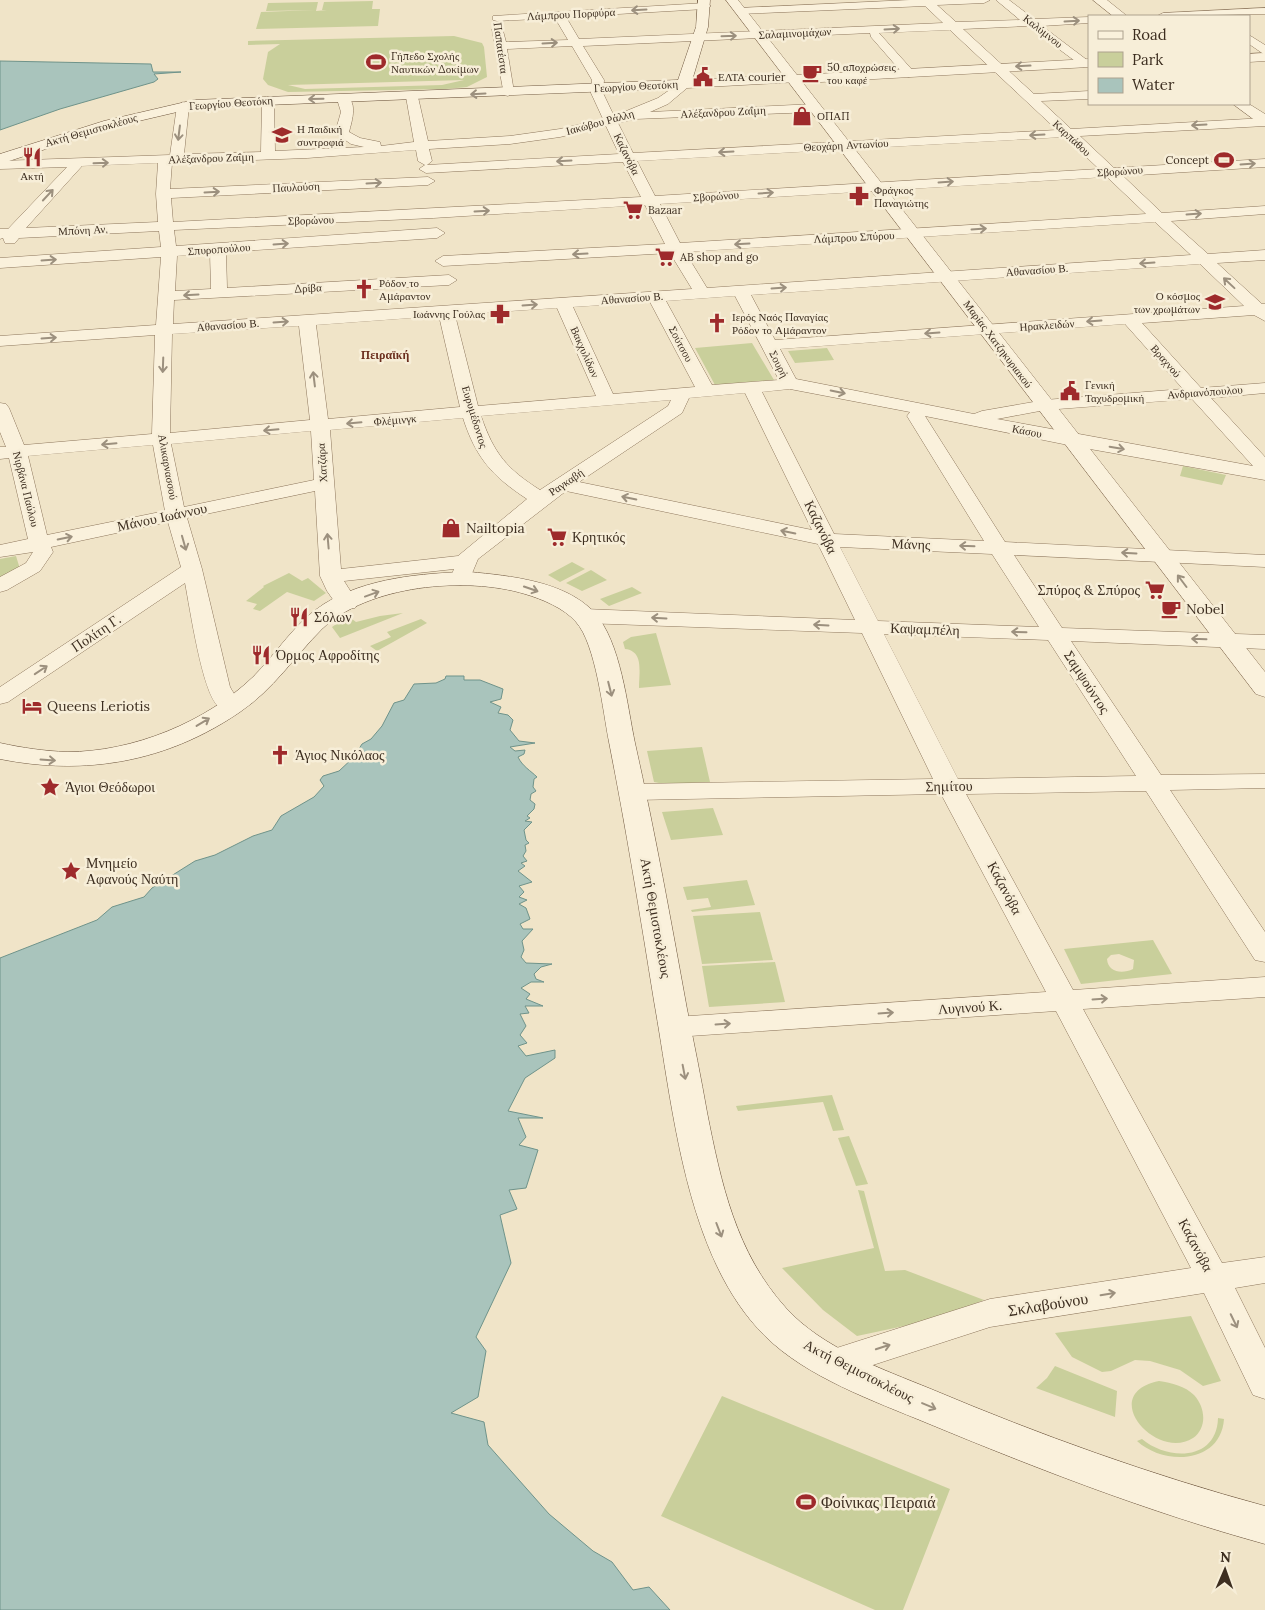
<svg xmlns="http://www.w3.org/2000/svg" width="1265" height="1610" viewBox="0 0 1265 1610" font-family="Lora,serif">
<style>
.green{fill:#c9cf9b;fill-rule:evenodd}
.water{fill:#a9c4bc;stroke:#6f938a}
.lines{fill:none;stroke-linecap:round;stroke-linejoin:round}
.minor-casing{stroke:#8d765c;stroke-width:1}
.tertiary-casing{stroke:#8d765c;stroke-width:1}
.secondary-casing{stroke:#6f573f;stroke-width:1}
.minor{fill:#faf1dc;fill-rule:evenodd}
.tertiary{fill:#faf1dc;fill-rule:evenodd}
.secondary{fill:#faf1dc;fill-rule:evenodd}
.oneway{stroke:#9c907e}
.labels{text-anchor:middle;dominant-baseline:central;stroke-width:5;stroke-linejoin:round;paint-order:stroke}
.far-street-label{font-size:11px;fill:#3d2e20;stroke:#f7eed8}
.far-poi-label{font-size:11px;fill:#3d2e20;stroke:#f7eed8;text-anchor:start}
.far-neighbourhood-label{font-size:12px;font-weight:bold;fill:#6b2e1e;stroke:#f7eed8}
.street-label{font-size:14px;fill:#3d2e20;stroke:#f7eed8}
.poi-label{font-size:14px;fill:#3d2e20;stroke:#f7eed8;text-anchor:start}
.near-street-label{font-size:16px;fill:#3d2e20;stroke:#f7eed8}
.near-poi-label{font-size:16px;fill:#3d2e20;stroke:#f7eed8;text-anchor:start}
</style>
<rect width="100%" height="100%" fill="#f0e4c8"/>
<!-- green -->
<path class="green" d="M 373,1 L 372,9 L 380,9 L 378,26 L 256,29 L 261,12 L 316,10 L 266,11 L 268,3 L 318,2 L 316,11 L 327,10 L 322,10 L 324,2 Z
M 454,36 L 482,43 L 484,47 L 487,77 L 467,87 L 446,89 L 288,92 L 268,85 L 263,79 L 268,52 L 280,44 L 248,45 L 248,41 ZM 464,80 L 442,85 L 305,89 L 288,85 Z
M 752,343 L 774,380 L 715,385 L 695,348 Z
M 827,348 L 834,360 L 795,363 L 788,351 Z
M 1183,466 L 1226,475 L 1222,485 L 1180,476 Z
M 16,556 L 20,569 L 0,580 L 0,559 Z
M 572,562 L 585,569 L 560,582 L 548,575 Z
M 591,570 L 607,580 L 582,591 L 566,583 Z
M 289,573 L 302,581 L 308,578 L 326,593 L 314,601 L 287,592 L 260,611 L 253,609 L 257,604 L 246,601 L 264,587 L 263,586 Z
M 632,587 L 642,593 L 609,606 L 600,599 Z
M 403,613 L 340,638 L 332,627 L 348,616 L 356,622 L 380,616 Z
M 421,619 L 427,623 L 377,651 L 370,646 L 391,637 L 387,632 Z
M 656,633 L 671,685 L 639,688 C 639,672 644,651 625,649 L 623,642 L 631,637 Z
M 702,747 L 710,782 L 664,784 L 654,782 L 647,751 Z
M 713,808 L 723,835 L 671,840 L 662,812 Z
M 747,880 L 755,905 L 692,912 L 691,910 L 711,907 L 708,898 L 687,900 L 683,887 Z
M 760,912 L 773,960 L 702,964 L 693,916 Z
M 1153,940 L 1172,974 L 1081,984 L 1064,949 ZM 1119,954 L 1134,960 L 1133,969 C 1123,974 1108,973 1107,959 L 1111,955 Z
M 775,962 L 785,1002 L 709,1007 L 702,966 Z
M 832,1095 L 844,1130 L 833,1131 L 823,1102 L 738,1111 L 736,1106 Z
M 849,1136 L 868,1184 L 856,1186 L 838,1138 Z
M 858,1190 L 864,1191 L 885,1271 L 905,1270 L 984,1300 L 937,1319 L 857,1336 L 823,1310 L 782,1268 L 874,1248 Z
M 1191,1316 L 1221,1381 L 1203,1386 L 1180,1370 L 1150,1361 L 1135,1360 L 1111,1371 L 1102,1372 L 1072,1357 L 1055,1333 Z
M 1055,1366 L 1117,1391 L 1115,1417 L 1036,1388 L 1047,1378 Z
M 1159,1381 C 1172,1383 1185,1386 1194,1395 C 1206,1408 1207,1428 1193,1438 C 1157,1462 1096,1394 1159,1381 Z
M 722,1396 L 950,1489 L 903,1610 L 875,1610 L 661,1516 Z
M 1218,1418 L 1224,1419 C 1221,1464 1164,1466 1137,1441 L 1142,1439 C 1168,1461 1217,1461 1218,1418 Z"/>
<!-- water -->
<path class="water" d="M 0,61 L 151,64 L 153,72 L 181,72 L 154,74 L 158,79 L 154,82 L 60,109 L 0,130 Z
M 446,676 L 464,676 L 464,680 L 480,680 L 503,689 L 501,699 L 490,702 L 501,707 L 498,713 L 508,715 L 513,720 L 510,730 L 519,741 L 535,743 L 510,747 L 515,751 L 525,750 L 524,754 L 518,757 C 522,766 531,771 537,777 L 534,779 L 533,787 L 536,791 L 531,794 L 530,800 L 535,804 L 534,809 L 527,816 L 530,818 L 525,821 L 532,822 L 524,830 L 526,840 L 529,843 L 525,845 L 526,851 L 523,856 L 527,861 L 521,863 L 525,866 L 518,871 L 532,882 L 519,886 L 524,892 L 519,897 L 527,900 L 519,904 L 526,908 L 530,919 L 520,924 L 523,929 L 533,929 L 522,941 L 524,950 L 521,957 L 526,963 L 552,964 L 541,967 L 534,974 L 536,979 L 544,982 L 531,982 L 521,988 L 530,994 L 526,999 L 543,1006 L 525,1006 L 529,1013 L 520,1014 L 526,1026 L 520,1035 L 527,1043 L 518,1046 L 526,1056 L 555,1050 L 555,1058 L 525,1078 L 508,1111 L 543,1118 L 518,1118 L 526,1137 L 519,1145 L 538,1150 L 526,1188 L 509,1190 L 517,1209 L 500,1215 L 511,1263 L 476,1337 L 486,1351 L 478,1397 L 451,1413 L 484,1422 L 488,1445 L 549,1514 L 593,1551 L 612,1562 L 633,1590 L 649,1587 L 670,1610 L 0,1610 L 0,958 L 97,920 L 112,907 L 144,897 L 152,888 L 195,861 L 215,855 L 253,836 L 272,830 L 281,816 L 314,797 L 324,786 L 320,780 L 323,776 L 339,771 L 354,757 L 362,744 L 371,739 L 382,726 L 394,703 L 404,700 L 414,684 L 436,683 L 445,679 Z"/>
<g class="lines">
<defs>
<path id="minor" d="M 910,0 L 990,0 L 984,3 L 937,5 L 956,22 L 1020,20 L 996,0 L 1009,0 L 1034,19 L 1089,17 L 1089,23 L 1042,26 L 1087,60 L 1087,66 L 1083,67 L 1028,26 L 963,29 L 1034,94 L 1089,91 L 1089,99 L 1041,101 L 1071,129 L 1265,118 L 1265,126 L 1080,136 L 1114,168 L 1265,159 L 1265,167 L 1123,176 L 1162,213 L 1265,206 L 1265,214 L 1171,221 L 1208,254 L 1265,250 L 1265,260 L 1217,263 L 1262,304 L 1265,304 L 1265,321 L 1254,315 L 1142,323 L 1201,388 L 1265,383 L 1265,393 L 1211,398 L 1265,457 L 1265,480 L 1073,446 L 925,416 L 1005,542 L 1265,555 L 1265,567 L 1014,555 L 1062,628 L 1265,635 L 1265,649 L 1071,641 L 1161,775 L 1265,774 L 1265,788 L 1170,790 L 1265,932 L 1265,962 L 1255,960 L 1146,791 L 966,794 L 1073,990 L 1265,977 L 1265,997 L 1083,1009 L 1222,1263 L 1265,1257 L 1265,1283 L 1235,1288 L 1265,1348 L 1265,1399 L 1253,1395 L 1204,1293 L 990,1327 L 836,1377 L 824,1372 L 819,1362 L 824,1352 L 990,1299 L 1191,1268 L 1056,1011 L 675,1037 L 665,1034 L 661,1027 L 665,1020 L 675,1017 L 1046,992 L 941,794 L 634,800 L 625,797 L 622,792 L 625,787 L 634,784 L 933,779 L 862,633 L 584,623 L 576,621 L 573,616 L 576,611 L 584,609 L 855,620 L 818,544 L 566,491 L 478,559 L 468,583 L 461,585 L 454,583 L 450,579 L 454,569 L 344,581 L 358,603 L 355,608 L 347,609 L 339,608 L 327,591 L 320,576 L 315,491 L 187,518 L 202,569 L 230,687 L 236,697 L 244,705 L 240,710 C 232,712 225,712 218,706 C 202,692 190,608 185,583 L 8,702 L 0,704 L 0,687 L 181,567 L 168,522 L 51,547 L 53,552 L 40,571 L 7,590 L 0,592 L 0,577 L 26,563 L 33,552 L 0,557 L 0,545 L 28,539 L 9,458 L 0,459 L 0,447 L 6,447 L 0,432 L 0,403 L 6,404 L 9,408 L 24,445 L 152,434 L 155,335 L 0,346 L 0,336 L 156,325 L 161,257 L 0,268 L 0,258 L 161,247 L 159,231 L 19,238 L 15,243 L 5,243 L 3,238 L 0,239 L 0,229 L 8,229 L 67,167 L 0,169 L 0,161 L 170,155 L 177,106 L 183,102 L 189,106 L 184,154 L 261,152 L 262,101 L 268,97 L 274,101 L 275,151 L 364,147 L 351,144 L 335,133 L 341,112 L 337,99 L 343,95 C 359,99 352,121 349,132 L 360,138 L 380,142 L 381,146 L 414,142 L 406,97 L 412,93 L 418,97 L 428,141 L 510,136 L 560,129 L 603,119 L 591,93 L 592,80 L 572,46 L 507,49 L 514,92 L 508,96 L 504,95 L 492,29 L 494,27 L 502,27 L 506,42 L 568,40 L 555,18 L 497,21 L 493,20 L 493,16 L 705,3 L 711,6 L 705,9 L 566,17 L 579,39 L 943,23 L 925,6 L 740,14 L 734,11 L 740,8 ZM 950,30 L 1057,130 L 633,153 L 618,123 L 635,119 L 815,112 L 821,108 L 815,104 L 650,112 L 668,104 L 687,88 L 797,82 L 799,79 L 793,75 L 684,80 L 658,98 L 614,116 L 603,93 L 604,80 L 583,46 L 870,33 L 871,37 L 905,76 L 909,77 L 915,73 L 879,33 ZM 606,126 L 619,154 L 427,165 L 432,161 L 429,149 L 510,144 L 560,137 ZM 1065,137 L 1099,169 L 655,196 L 637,161 ZM 416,150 L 418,161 L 425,165 L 419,169 L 426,173 L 623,162 L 641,197 L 173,222 L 171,198 L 428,185 L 435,181 L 428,177 L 170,189 L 172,163 L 307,158 ZM 158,163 L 156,194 L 158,222 L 26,228 L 82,166 ZM 1107,177 L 1146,214 L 680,243 L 660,204 ZM 645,205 L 665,244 L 443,256 L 435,261 L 443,266 L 670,253 L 692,289 L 173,324 L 174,300 L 449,285 L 457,280 L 449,275 L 227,288 L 226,252 L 437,238 L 445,233 L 437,228 L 176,246 L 174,230 L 433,218 ZM 1155,222 L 1191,255 L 707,288 L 685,252 ZM 210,253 L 211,289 L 175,291 L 177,256 ZM 1200,264 L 1244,306 L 775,340 L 751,295 ZM 735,296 L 779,380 L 712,385 L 666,301 ZM 650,302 L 695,387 L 613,394 L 573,307 ZM 557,308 L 596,396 L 478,406 L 455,315 ZM 439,316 L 460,407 L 328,419 L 316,325 ZM 1125,324 L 1183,389 L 1045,400 L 982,411 L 974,414 L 796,379 L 780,349 ZM 299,326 L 310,420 L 170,433 L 172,334 ZM 790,389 L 910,412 L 907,416 L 984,541 L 834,534 L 762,392 ZM 745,393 L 812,530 L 579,482 L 682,413 L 689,398 ZM 1192,399 L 1253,466 L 997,419 L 1045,410 ZM 671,400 L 668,406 L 540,490 C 507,469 494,454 481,416 ZM 463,418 C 476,458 492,476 527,499 L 458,556 L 341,569 L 330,430 ZM 311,431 L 314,480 L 184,507 L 171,444 ZM 153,445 L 165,511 L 47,535 L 28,456 ZM 840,547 L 992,554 L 1039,627 L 878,621 ZM 884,634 L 1048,640 L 1136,776 L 958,779 Z
M 1265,8 L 1265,14 L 1157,16 L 1163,13 Z
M 1249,35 L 1265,45 L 1265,55 L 1249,44 Z"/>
<path id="tertiary" d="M 726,0 L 738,0 L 797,75 L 1089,59 L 1089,67 L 803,83 L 1265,672 L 1265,697 L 1256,694 Z
M 1093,0 L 1107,0 L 1127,16 L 1113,16 Z
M 1265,53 L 1265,61 L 1249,62 L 1249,54 Z
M 1233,104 L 1249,104 L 1265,114 L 1265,125 L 1260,124 Z"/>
<path id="secondary" d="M 698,0 L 710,0 L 708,27 L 691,84 L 684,88 L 194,108 L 113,127 L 0,164 L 0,154 L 104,121 L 194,100 L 678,80 L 696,27 Z
M 470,572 C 511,576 564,581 594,612 C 621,642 627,705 635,743 C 655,832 671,921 687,1009 C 694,1043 701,1078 707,1112 C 721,1183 736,1253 786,1308 C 822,1348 882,1369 931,1389 C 1040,1435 1151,1475 1265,1506 L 1265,1544 C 1149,1512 1038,1469 927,1423 C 874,1401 806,1377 765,1336 C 685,1257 673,1107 654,1001 C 640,914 626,828 609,742 C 603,712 596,644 576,622 C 564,608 542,599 525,594 C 466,576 368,585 322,629 C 294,657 274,689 240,712 C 167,762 86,776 0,759 L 0,743 C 23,748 44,751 67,752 C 133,752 206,722 253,677 C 277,653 295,622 324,604 C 366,578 422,573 470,572 Z"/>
</defs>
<!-- minor casing -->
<use href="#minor" class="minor-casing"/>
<!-- tertiary casing -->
<use href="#tertiary" class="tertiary-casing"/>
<!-- secondary casing -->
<use href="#secondary" class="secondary-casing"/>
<!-- minor -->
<use href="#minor" class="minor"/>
<!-- tertiary -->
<use href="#tertiary" class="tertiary"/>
<!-- secondary -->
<use href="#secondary" class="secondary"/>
</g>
<!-- one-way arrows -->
<defs><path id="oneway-shaft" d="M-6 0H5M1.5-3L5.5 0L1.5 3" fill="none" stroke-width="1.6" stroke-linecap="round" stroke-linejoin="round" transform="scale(1.25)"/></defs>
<g class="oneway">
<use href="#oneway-shaft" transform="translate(639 10) rotate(177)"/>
<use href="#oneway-shaft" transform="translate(1072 21) rotate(-3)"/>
<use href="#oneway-shaft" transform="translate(892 29) rotate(-3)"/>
<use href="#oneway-shaft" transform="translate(729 36) rotate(-2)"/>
<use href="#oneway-shaft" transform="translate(550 43) rotate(-3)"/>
<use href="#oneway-shaft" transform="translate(1023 66) rotate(177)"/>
<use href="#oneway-shaft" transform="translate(478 94) rotate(177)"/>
<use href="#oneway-shaft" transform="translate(316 99) rotate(179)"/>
<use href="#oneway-shaft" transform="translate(1199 125) rotate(177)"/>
<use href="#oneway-shaft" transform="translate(179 133) rotate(97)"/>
<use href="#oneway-shaft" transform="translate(1037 135) rotate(177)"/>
<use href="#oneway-shaft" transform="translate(726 152) rotate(177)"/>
<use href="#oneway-shaft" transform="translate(564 161) rotate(177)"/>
<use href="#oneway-shaft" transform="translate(101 163) rotate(-2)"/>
<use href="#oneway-shaft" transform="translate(1248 164) rotate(-4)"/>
<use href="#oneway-shaft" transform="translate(946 182) rotate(-4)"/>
<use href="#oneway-shaft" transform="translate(374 183) rotate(-3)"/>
<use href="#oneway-shaft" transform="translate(212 192) rotate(-3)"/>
<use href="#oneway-shaft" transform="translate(766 193) rotate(-4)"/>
<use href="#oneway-shaft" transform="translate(48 195) rotate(-47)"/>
<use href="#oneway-shaft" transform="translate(482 211) rotate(-3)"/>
<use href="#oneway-shaft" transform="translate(1194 214) rotate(-4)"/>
<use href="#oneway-shaft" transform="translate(979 229) rotate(-4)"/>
<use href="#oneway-shaft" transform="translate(281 244) rotate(-4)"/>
<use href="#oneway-shaft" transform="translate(742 244) rotate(177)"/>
<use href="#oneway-shaft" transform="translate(580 254) rotate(177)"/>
<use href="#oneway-shaft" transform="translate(49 260) rotate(-4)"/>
<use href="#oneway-shaft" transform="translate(1147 263) rotate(176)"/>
<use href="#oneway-shaft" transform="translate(1229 283) rotate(-137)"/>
<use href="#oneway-shaft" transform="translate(779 288) rotate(-4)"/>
<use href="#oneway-shaft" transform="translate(191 295) rotate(177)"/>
<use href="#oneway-shaft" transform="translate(530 305) rotate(-4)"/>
<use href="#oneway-shaft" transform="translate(1094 321) rotate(176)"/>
<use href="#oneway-shaft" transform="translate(281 322) rotate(-4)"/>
<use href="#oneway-shaft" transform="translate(932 333) rotate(176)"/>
<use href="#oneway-shaft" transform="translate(49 338) rotate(-4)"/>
<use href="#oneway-shaft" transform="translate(163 365) rotate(92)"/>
<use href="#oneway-shaft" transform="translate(314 379) rotate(-97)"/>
<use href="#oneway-shaft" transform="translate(838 392) rotate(12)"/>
<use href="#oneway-shaft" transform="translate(354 423) rotate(175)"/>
<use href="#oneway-shaft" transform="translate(271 430) rotate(175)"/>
<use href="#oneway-shaft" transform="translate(109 444) rotate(175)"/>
<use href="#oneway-shaft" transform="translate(1117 448) rotate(10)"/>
<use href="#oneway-shaft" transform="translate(629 498) rotate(-168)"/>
<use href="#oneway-shaft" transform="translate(788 532) rotate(-168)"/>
<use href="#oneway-shaft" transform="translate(65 538) rotate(-12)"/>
<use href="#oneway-shaft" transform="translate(328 541) rotate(-95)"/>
<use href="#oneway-shaft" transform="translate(184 543) rotate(74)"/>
<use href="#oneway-shaft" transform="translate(967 546) rotate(-178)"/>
<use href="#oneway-shaft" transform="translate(1129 553) rotate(-177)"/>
<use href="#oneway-shaft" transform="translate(1182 581) rotate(-127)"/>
<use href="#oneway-shaft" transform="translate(531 589) rotate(19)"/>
<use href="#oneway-shaft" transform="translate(372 594) rotate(-20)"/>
<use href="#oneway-shaft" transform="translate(659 618) rotate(-177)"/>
<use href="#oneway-shaft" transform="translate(821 625) rotate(-177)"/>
<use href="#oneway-shaft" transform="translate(1019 632) rotate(-178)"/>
<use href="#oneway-shaft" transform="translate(1199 639) rotate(-178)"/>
<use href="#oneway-shaft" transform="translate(41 670) rotate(-34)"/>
<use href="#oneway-shaft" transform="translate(610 689) rotate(76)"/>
<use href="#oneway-shaft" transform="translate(203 722) rotate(-31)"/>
<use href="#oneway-shaft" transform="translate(48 760) rotate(4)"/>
<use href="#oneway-shaft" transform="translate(1100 999) rotate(-4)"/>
<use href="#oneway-shaft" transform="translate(886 1013) rotate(-4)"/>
<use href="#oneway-shaft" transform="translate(723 1024) rotate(-4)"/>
<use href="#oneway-shaft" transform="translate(684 1072) rotate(79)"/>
<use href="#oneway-shaft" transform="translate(719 1230) rotate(69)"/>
<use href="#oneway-shaft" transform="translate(1108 1294) rotate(-9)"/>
<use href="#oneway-shaft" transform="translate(1234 1321) rotate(64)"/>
<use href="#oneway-shaft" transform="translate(883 1347) rotate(-18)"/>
<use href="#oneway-shaft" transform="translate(929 1406) rotate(23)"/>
</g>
<!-- icons -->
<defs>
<symbol id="stadium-bare" viewBox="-9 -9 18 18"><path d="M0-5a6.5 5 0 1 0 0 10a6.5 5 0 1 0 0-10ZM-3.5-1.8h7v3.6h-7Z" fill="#9e2a2b" stroke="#f7eed8" stroke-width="2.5" paint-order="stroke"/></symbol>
<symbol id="cafe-bare" viewBox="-9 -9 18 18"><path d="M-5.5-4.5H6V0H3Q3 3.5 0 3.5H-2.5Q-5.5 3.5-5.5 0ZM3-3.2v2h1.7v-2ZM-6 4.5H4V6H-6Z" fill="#9e2a2b" stroke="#f7eed8" stroke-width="2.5" paint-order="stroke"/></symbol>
<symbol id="civic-bare" viewBox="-9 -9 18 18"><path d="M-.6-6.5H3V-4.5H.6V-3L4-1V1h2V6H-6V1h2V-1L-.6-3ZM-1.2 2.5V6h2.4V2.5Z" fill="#9e2a2b" stroke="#f7eed8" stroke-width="2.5" paint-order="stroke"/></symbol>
<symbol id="shop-bare" viewBox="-9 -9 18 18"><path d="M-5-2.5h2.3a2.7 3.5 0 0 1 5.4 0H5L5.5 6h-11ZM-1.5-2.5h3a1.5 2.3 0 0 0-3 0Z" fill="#9e2a2b" stroke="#f7eed8" stroke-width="2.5" paint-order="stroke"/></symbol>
<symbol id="school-bare" viewBox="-9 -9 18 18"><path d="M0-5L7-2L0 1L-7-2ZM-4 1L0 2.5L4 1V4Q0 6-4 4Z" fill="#9e2a2b" stroke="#f7eed8" stroke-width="2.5" paint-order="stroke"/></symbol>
<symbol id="restaurant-bare" viewBox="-9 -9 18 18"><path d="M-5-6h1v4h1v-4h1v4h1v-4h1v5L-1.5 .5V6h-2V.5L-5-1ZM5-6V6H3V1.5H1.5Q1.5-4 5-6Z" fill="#9e2a2b" stroke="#f7eed8" stroke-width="2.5" paint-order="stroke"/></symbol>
<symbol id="pharmacy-bare" viewBox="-9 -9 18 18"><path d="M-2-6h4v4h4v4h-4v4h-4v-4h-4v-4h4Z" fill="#9e2a2b" stroke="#f7eed8" stroke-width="2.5" paint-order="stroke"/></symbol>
<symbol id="supermarket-bare" viewBox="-9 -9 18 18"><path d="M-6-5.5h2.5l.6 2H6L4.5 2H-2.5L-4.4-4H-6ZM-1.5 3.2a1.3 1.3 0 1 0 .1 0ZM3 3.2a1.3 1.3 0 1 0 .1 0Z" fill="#9e2a2b" stroke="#f7eed8" stroke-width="2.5" paint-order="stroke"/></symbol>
<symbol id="church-bare" viewBox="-9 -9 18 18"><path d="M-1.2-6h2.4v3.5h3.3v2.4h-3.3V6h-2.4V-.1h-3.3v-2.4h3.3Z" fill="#9e2a2b" stroke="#f7eed8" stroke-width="2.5" paint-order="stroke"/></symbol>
<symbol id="hotel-bare" viewBox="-9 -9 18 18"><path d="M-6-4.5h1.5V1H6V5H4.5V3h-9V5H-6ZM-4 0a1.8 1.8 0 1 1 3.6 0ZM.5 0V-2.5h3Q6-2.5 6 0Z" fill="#9e2a2b" stroke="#f7eed8" stroke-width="2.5" paint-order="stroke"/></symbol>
<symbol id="sight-bare" viewBox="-9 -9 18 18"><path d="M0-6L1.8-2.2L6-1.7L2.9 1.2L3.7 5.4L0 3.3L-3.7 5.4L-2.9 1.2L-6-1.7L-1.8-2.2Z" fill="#9e2a2b" stroke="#f7eed8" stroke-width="2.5" paint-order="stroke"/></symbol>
</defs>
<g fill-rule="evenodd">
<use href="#stadium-bare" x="362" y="48" width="28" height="28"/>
<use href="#cafe-bare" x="798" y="59" width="28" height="28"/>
<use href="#civic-bare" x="689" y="63" width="28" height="28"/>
<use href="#shop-bare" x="788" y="102" width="28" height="28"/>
<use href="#school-bare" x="268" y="121" width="28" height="28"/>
<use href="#restaurant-bare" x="18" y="143" width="28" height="28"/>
<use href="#stadium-bare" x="1210" y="146" width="28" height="28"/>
<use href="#pharmacy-bare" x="845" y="182" width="28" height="28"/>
<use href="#supermarket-bare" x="619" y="196" width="28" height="28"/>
<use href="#supermarket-bare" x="651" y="243" width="28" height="28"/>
<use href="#church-bare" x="350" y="275" width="28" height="28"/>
<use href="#school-bare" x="1201" y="288" width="28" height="28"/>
<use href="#pharmacy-bare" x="486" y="300" width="28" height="28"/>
<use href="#church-bare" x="703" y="309" width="28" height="28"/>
<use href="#civic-bare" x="1056" y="377" width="28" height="28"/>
<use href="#shop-bare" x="437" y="514" width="28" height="28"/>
<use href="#supermarket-bare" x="543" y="523" width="28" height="28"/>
<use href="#supermarket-bare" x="1141" y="576" width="28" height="28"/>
<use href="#cafe-bare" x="1157" y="595" width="28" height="28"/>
<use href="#restaurant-bare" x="285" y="603" width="28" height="28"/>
<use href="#restaurant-bare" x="247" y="641" width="28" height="28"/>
<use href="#hotel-bare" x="18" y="692" width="28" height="28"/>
<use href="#church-bare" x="266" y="741" width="28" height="28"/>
<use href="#sight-bare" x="36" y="773" width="28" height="28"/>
<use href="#sight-bare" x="57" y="857" width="28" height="28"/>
<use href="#stadium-bare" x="792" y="1488" width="28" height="28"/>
</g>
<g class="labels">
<!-- far-street labels -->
<g class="far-street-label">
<text transform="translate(571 14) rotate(-3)">Λάμπρου Πορφύρα</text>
<text transform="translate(1043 31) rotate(38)">Καλύμνου</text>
<text transform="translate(795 33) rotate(-3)">Σαλαμινομάχων</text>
<text transform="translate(501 48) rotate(82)">Παπατέστα</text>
<text transform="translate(636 86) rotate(-3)">Γεωργίου Θεοτόκη</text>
<text transform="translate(231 103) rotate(-4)">Γεωργίου Θεοτόκη</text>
<text transform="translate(723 112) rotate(-3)">Αλέξανδρου Ζαΐμη</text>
<text transform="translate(600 122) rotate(-15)">Ιακώβου Ράλλη</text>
<text transform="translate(91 130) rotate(-16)">Ακτή Θεμιστοκλέους</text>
<text transform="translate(1072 138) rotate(43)">Καρπάθου</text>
<text transform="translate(846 145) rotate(-3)">Θεοχάρη Αντωνίου</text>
<text transform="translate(627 154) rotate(64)">Καζανόβα</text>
<text transform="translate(211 158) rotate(-2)">Αλέξανδρου Ζαΐμη</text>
<text transform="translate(1120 171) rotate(-4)">Σβορώνου</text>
<text transform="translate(296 187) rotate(-3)">Παυλούση</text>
<text transform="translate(716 196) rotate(-4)">Σβορώνου</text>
<text transform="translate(311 220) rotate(-2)">Σβορώνου</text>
<text transform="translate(83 230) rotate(-3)">Μπόνη Αν.</text>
<text transform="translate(854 237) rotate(-3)">Λάμπρου Σπύρου</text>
<text transform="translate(219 249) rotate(-4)">Σπυροπούλου</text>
<text transform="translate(1037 270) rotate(-4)">Αθανασίου Β.</text>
<text transform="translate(308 288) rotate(-3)">Δρίβα</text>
<text transform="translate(632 298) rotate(-4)">Αθανασίου Β.</text>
<text transform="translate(228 325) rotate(-4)">Αθανασίου Β.</text>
<text transform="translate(1047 325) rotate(-4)">Ηρακλειδών</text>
<text transform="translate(681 344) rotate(62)">Σούτσου</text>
<text transform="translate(998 344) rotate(53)">Μαρίας Χατζηκυριακού</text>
<text transform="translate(585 352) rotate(66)">Βακχυλίδων</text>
<text transform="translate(1166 361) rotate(49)">Βραχνού</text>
<text transform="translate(779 364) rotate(63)">Σουρή</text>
<text transform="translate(1205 392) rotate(-4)">Ανδριανόπουλου</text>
<text transform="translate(475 417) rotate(73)">Ευρυμέδοντος</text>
<text transform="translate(395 420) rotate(-5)">Φλέμινγκ</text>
<text transform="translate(1027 431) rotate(11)">Κάσου</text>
<text transform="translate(322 463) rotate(-94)">Χατζάρα</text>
<text transform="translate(168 467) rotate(80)">Αλικαρνασσού</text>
<text transform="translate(566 482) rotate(-34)">Ραγκαβή</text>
<text transform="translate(26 489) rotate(76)">Νιρβάνα Παύλου</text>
</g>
<!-- far-poi labels -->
<g class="far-poi-label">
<text x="391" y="56">Γήπεδο Σχολής<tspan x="391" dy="13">Ναυτικών Δοκίμων</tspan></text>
<text x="827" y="67">50 αποχρώσεις<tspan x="827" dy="13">του καφέ</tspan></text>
<text x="718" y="77">ΕΛΤΑ courier</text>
<text x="817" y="116">ΟΠΑΠ</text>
<text x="297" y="129">Η παιδική<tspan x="297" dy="13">συντροφιά</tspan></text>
<text x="1209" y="160" text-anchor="end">Concept</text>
<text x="32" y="176" text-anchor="middle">Ακτή</text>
<text x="874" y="190">Φράγκος<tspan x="874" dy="13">Παναγιώτης</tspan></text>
<text x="648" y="210">Bazaar</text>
<text x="680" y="257">AB shop and go</text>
<text x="379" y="283">Ρόδον το<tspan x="379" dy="13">Αμάραντον</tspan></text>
<text x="1200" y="296" text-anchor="end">Ο κόσμος<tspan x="1200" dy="13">των χρωμάτων</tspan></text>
<text x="485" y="314" text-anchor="end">Ιωάννης Γούλας</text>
<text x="732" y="317">Ιερός Ναός Παναγίας<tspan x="732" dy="13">Ρόδον το Αμάραντον</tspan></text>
<text x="1085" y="385">Γενική<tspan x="1085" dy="13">Ταχυδρομική</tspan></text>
</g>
<!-- far-neighbourhood labels -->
<g class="far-neighbourhood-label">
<text x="385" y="354">Πειραϊκή</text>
</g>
<!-- street labels -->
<g class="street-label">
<text transform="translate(162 517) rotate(-12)">Μάνου Ιωάννου</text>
<text transform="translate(821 527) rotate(64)">Καζανόβα</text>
<text transform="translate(911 544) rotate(2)">Μάνης</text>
<text transform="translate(925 629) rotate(2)">Καψαμπέλη</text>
<text transform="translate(96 633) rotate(-34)">Πολίτη Γ.</text>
<text transform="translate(1087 682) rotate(57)">Σαμψούντος</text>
<text transform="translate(949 786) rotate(-1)">Σημίτου</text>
<text transform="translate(1005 888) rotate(62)">Καζανόβα</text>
<text transform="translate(656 918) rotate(80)">Ακτή Θεμιστοκλέους</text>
<text transform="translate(970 1007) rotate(-4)">Λυγινού Κ.</text>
<text transform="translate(1196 1245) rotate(62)">Καζανόβα</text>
<text transform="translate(859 1371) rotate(27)">Ακτή Θεμιστοκλέους</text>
</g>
<!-- poi labels -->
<g class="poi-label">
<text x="466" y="528">Nailtopia</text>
<text x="572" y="537">Κρητικός</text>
<text x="1140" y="590" text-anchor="end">Σπύρος &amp; Σπύρος</text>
<text x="1186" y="609">Nobel</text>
<text x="314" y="617">Σόλων</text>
<text x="276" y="655">Όρμος Αφροδίτης</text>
<text x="47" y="706">Queens Leriotis</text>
<text x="295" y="755">Άγιος Νικόλαος</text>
<text x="65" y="787">Άγιοι Θεόδωροι</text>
<text x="86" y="863">Μνημείο<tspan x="86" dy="16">Αφανούς Ναύτη</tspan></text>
</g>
<!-- near-street labels -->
<g class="near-street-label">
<text transform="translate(1048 1304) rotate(-9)">Σκλαβούνου</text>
</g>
<!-- near-poi labels -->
<g class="near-poi-label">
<text x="821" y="1502">Φοίνικας Πειραιά</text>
</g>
</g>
<!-- legend -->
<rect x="1088" y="15" width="162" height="90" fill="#f7eed8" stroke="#ada18e"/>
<rect x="1098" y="31" width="25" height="8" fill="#faf1dc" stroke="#ada18e"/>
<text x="1132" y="40" font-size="15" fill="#3d2e20">Road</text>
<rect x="1098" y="52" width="25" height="15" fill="#c9cf9b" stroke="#ada18e"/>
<text x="1132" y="65" font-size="15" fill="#3d2e20">Park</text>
<rect x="1098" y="78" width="25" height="15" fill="#a9c4bc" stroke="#ada18e"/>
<text x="1132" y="90" font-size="15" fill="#3d2e20">Water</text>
<!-- north arrow -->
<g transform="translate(1225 1570) rotate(2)" stroke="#f7eed8" stroke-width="4" paint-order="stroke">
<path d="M0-4L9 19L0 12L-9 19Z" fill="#3d2e20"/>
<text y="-8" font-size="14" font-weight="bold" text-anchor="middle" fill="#3d2e20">N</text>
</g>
</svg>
